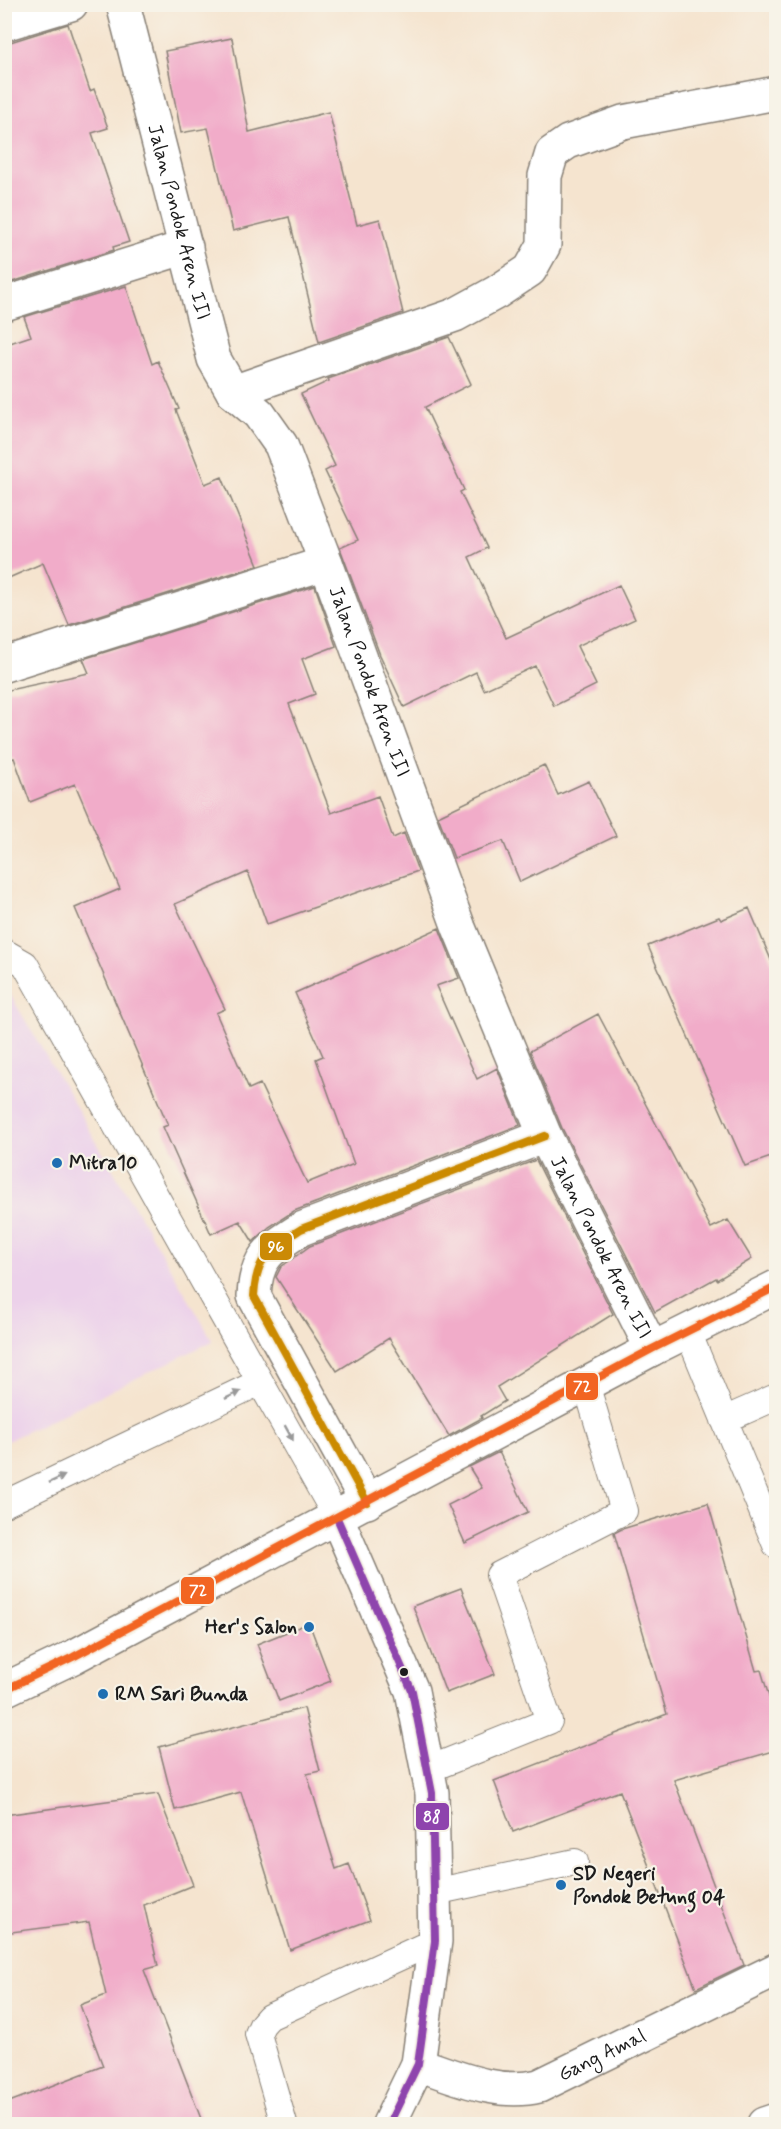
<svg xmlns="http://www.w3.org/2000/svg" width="781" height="2129" viewBox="0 0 781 2129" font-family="Mynerve,sans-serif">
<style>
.built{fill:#ecd1ea}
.building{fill:#f1acc9}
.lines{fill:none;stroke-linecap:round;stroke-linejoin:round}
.lane-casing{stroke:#888076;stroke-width:28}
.street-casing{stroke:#888076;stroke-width:36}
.secondary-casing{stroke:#888076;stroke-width:36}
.lane{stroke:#fff;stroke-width:26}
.street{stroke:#fff;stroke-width:33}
.secondary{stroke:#fff;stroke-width:33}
.bus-1-casing{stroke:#f7f3e8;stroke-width:12}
.bus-2-casing{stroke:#f7f3e8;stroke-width:12}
.bus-3-casing{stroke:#f7f3e8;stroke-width:12}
.bus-1{stroke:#cb8a06;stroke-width:8}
.bus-2{stroke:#8e44ad;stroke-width:8}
.bus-3{stroke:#f26522;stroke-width:8}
.oneway{fill:#999}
.poi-dot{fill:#1f6fb2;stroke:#f7f3e8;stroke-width:2}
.bus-dot{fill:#1c1c1c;stroke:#f7f3e8;stroke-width:2}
.labels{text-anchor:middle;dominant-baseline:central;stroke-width:4.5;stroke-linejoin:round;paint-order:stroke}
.street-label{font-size:20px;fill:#1c1c1c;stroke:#f7f3e8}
.poi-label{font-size:20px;font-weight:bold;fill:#1c1c1c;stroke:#f7f3e8;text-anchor:start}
.line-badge{stroke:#f7f3e8;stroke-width:2}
.badge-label{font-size:16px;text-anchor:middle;font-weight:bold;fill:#fff}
</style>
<rect width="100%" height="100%" fill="#f7f3e8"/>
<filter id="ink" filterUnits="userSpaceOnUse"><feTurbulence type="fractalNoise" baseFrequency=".0167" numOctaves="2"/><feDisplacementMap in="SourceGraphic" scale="12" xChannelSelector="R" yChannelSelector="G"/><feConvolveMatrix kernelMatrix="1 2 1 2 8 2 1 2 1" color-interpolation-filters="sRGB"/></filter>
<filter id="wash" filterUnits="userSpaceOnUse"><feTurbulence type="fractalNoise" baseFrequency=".008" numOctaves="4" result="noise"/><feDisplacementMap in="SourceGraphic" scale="24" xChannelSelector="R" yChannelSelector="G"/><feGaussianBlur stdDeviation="1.35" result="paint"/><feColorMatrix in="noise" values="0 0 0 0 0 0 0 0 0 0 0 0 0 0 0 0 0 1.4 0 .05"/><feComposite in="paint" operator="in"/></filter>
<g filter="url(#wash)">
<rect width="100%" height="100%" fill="#f5e4cf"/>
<!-- built -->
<path class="built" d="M 4,984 L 213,1341 L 5,1442 L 4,1442 Z"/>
<g id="blocks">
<!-- building -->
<path class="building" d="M 68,24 L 90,91 L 94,89 L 108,128 L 92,133 L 129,242 L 113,247 L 114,250 L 12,282 L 4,260 L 4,44 Z
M 232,38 L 249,132 L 329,112 L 357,225 L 380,219 L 403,313 L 319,342 L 289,217 L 233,231 L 208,128 L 181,133 L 165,51 Z
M 126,286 L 152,364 L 158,361 L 179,409 L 176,410 L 205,484 L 222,477 L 258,565 L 69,625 L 43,563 L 4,580 L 4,345 L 31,336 L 24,317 Z
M 449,337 L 471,384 L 425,407 L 464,490 L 460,492 L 487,548 L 469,557 L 506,638 L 619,585 L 635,619 L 577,646 L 596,685 L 554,706 L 535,666 L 484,690 L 476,672 L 404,707 L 380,655 L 340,548 L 358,540 L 325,471 L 335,466 L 301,394 L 329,381 L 328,379 Z
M 315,586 L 336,646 L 302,659 L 315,694 L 289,704 L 331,813 L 378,796 L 393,838 L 404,833 L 418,871 L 267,924 L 248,872 L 175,904 L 225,1009 L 216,1013 L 249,1089 L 260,1084 L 307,1183 L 354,1164 L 316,1059 L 323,1056 L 295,993 L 439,928 L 459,978 L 436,986 L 477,1079 L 497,1068 L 520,1125 L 294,1211 L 269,1227 L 253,1242 L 240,1221 L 211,1234 L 163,1127 L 168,1125 L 75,908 L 120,889 L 75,784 L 30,802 L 14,758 L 4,761 L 4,691 L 89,673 L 83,659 Z
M 544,765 L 558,795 L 589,781 L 616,836 L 520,882 L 503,841 L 454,858 L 438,816 Z
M 749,908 L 777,974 L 777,1155 L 745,1166 L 648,946 L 719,917 L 721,920 Z
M 598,1014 L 711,1228 L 728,1220 L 752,1259 L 717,1280 L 716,1278 L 655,1312 L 562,1128 L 530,1051 Z
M 536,1160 L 613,1314 L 497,1387 L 505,1401 L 481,1416 L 482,1418 L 449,1436 L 389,1338 L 337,1371 L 276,1277 L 281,1267 L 310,1246 Z
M 499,1452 L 528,1512 L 465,1543 L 448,1505 L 482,1488 L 469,1467 Z
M 708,1503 L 756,1671 L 761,1670 L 777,1723 L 777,1750 L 674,1780 L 744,1965 L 696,1988 L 620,1791 L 513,1832 L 494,1781 L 667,1714 L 614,1533 L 622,1529 Z
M 461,1588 L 495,1674 L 446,1693 L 413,1606 Z
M 309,1623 L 331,1681 L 279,1701 L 257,1644 Z
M 304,1708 L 320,1771 L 307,1774 L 336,1869 L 349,1864 L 370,1920 L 290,1950 L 241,1792 L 175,1810 L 159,1747 Z
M 158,1794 L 193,1885 L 144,1905 L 158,1966 L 144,1970 L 203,2124 L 4,2124 L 4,2104 L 103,2066 L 80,2005 L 106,1995 L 89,1922 L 4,1933 L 4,1815 Z"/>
</g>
</g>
<g filter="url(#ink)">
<use href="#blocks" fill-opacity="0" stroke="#888076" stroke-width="1.5"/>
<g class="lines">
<defs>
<path id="lane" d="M 4,952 L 25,964 L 337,1518
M 688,1332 L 776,1545
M 724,1420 L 776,1397
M 4,1504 L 260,1382
M 427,1770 L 549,1721 L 499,1575 L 624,1511 L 586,1384
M 434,1892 L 575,1862
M 284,2124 L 258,2034 L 262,2025 L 269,2017 L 435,1941"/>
<g id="street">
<path id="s1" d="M 123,4 L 214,359 L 233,392 L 259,414 L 281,445 L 326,563 L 459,928 L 545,1136 L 652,1349"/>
<path d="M 4,24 L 71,4"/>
<path d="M 4,304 L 186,247"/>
<path d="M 233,392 L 455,315 L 497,292 L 530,270 L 544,245 L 545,176 L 552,153 L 568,142 L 623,122 L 776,93"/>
<path d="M 4,665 L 326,563"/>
<path d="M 367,1502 L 254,1296 C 256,1256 270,1249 301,1229 L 545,1136"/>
<path id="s2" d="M 418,2064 C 456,2077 498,2096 539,2086 L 776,1970"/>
<path d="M 764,2124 L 776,2120"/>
</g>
<path id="secondary" d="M 337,1518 L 412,1691 L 432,1793 L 435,1941 L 418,2064 L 389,2124
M 4,1690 L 73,1657 L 652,1349 L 776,1287"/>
</defs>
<!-- lane casing -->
<use href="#lane" class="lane-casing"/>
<!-- street casing -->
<use href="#street" class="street-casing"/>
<!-- secondary casing -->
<use href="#secondary" class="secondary-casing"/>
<!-- lane -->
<use href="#lane" class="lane"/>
<!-- street -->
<use href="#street" class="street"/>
<!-- secondary -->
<use href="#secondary" class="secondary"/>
<defs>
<path id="bus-1" d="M 367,1502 L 254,1296 C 256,1256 270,1249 301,1229 L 545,1136"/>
<path id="bus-2" d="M 337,1518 L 412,1691 L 432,1793 L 435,1941 L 418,2064 L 389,2124"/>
<path id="bus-3" d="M 4,1690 L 73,1657 L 652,1349 L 776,1287"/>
</defs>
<!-- bus-1 casing -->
<use href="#bus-1" class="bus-1-casing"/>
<!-- bus-2 casing -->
<use href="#bus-2" class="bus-2-casing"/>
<!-- bus-3 casing -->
<use href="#bus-3" class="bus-3-casing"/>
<!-- bus-1 -->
<use href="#bus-1" class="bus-1"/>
<!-- bus-2 -->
<use href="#bus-2" class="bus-2"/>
<!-- bus-3 -->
<use href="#bus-3" class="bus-3"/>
</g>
<!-- one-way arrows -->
<defs><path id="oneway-solid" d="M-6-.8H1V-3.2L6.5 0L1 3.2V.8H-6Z" transform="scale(1.5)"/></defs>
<g class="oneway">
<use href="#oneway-solid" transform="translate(233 1395) rotate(-25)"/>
<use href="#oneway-solid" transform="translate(289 1433) rotate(61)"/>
<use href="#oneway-solid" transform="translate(57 1479) rotate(-25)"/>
</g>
</g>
<!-- markers -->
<g class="poi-dot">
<circle cx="57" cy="1163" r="6"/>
<circle cx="309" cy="1627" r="6"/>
<circle cx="103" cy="1694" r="6"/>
<circle cx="561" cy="1885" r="6"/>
</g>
<circle class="bus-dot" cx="404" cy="1672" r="5"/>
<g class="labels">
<!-- street labels -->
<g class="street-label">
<text stroke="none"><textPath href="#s1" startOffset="225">Jalan Pondok Aren III</textPath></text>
<text stroke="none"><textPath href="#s1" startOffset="729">Jalan Pondok Aren III</textPath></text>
<text stroke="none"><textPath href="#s1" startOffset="1341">Jalan Pondok Aren III</textPath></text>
<text stroke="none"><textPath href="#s2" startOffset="195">Gang Amal</textPath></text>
</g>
<!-- poi labels -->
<g class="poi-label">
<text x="69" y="1163">Mitra10</text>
<text x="297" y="1627" text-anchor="end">Her's Salon</text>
<text x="115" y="1694">RM Sari Bunda</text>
<text x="573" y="1874">SD Negeri<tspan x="573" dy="23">Pondok Betung 04</tspan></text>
</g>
</g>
<g class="line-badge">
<rect x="259" y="1232" width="34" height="29" rx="6" fill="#cb8a06"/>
<rect x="565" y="1372" width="34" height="29" rx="6" fill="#f26522"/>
<rect x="180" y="1576" width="35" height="29" rx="6" fill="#f26522"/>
<rect x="415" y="1802" width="35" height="29" rx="6" fill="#8e44ad"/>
</g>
<g class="badge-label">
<text x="276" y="1252">96</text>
<text x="582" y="1392">72</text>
<text x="198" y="1596">72</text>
<text x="432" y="1822">88</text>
</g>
<!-- margin -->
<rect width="781" height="2129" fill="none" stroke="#f7f3e8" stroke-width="24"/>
</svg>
